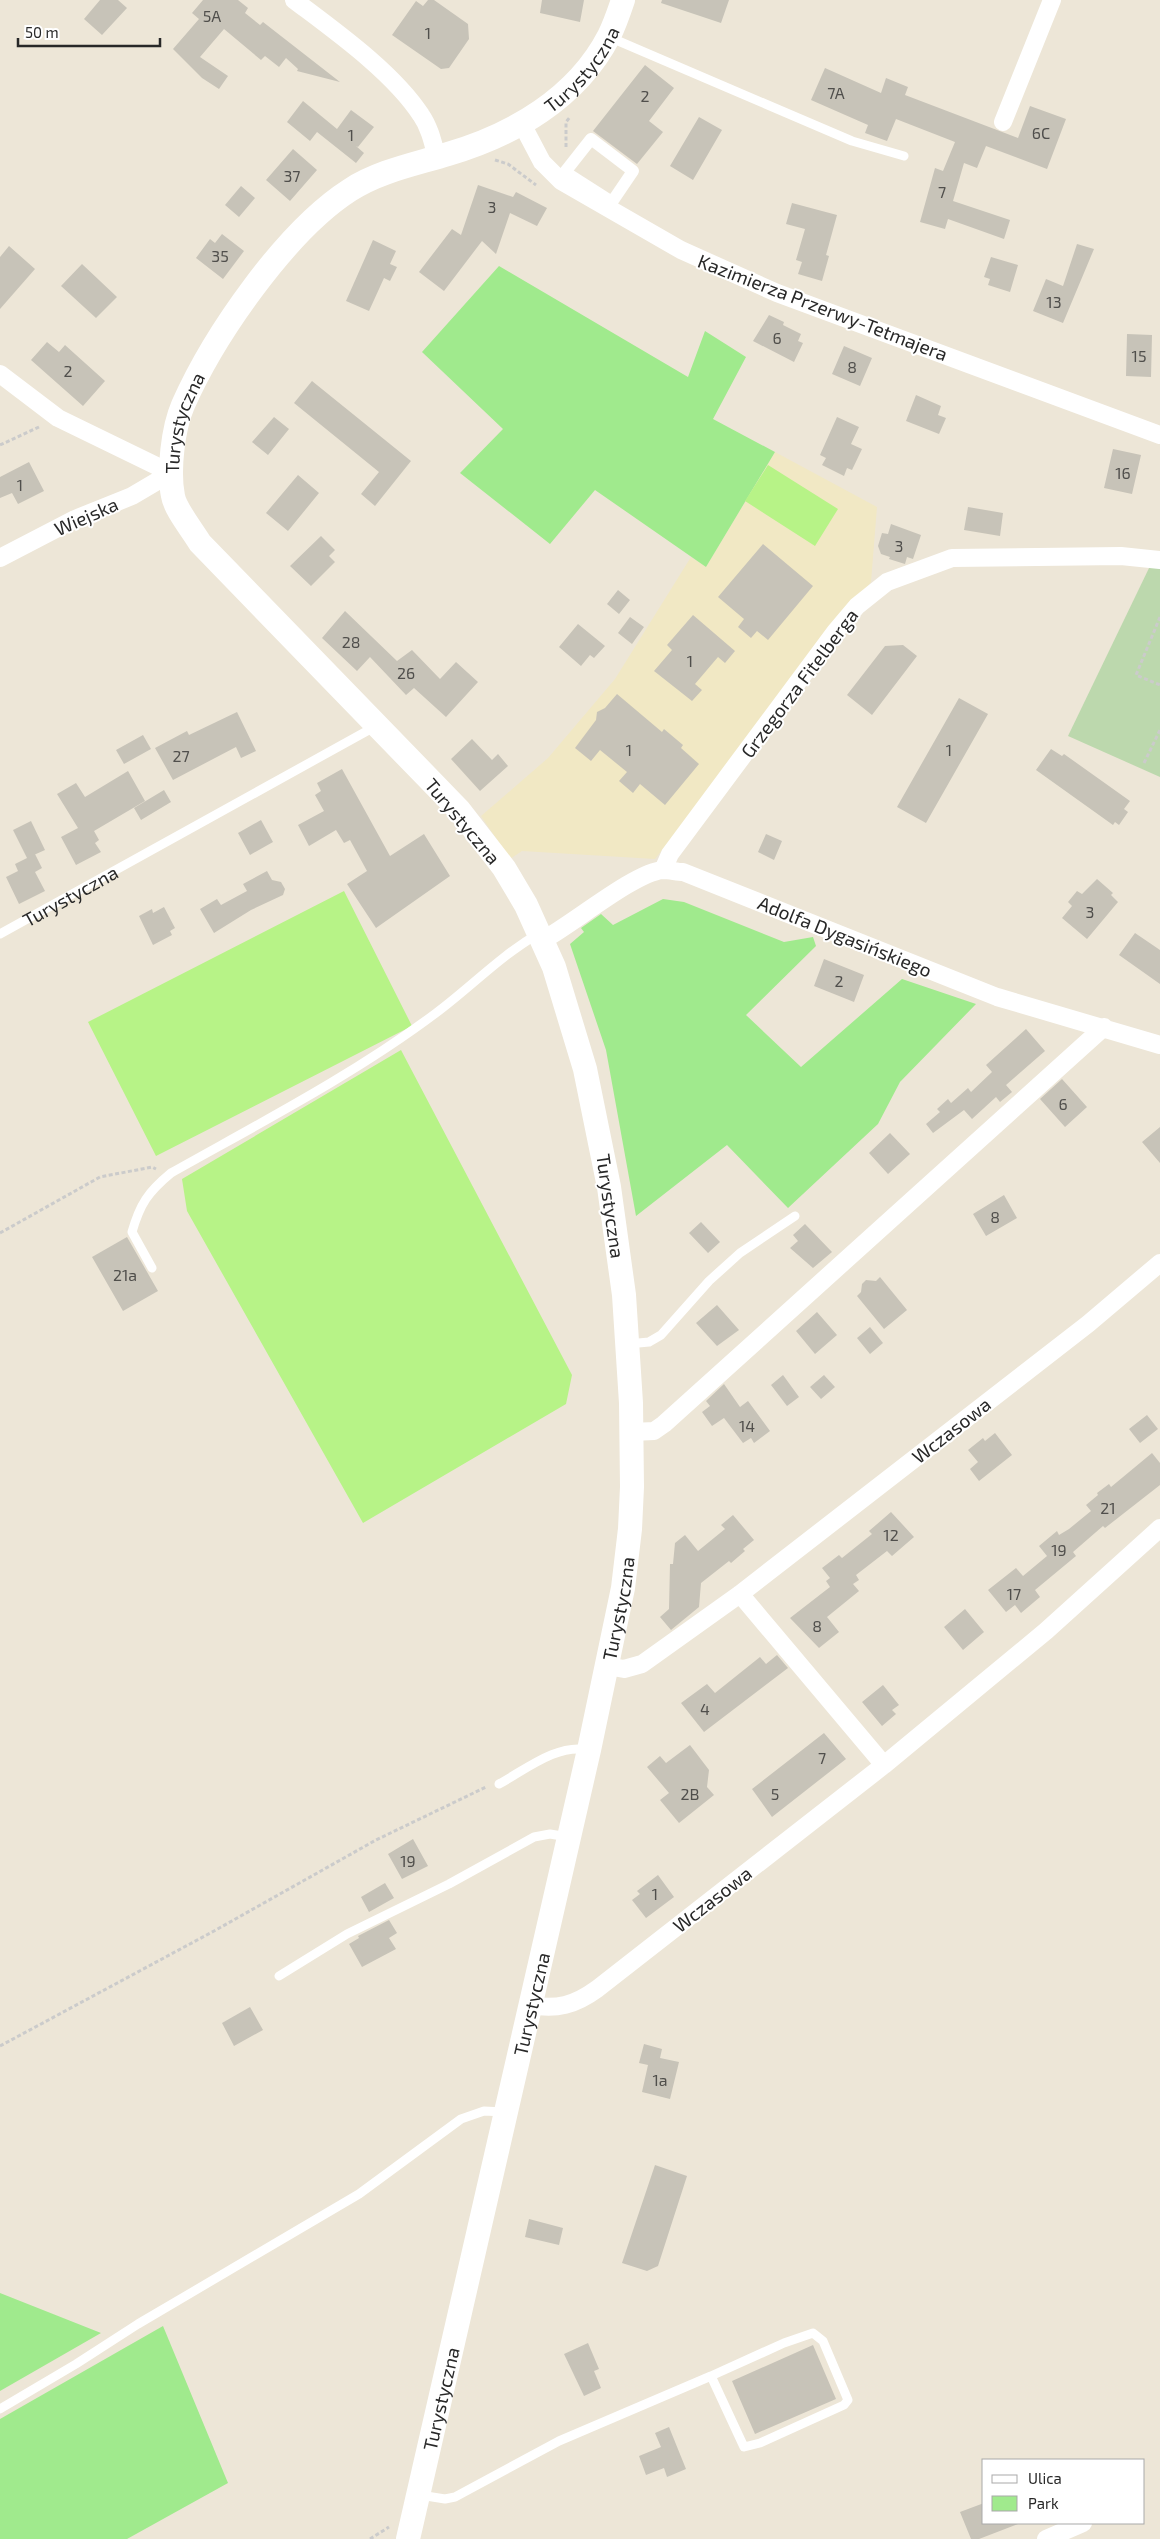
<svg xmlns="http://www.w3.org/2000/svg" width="1160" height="2539" viewBox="0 0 1160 2539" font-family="'Exo 2',sans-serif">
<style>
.education{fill:#f1e8c4}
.green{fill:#a0ea8d}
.cemetery{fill:#bcd8ad}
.pitch{fill:#b7f387}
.building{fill:#c7c3b8}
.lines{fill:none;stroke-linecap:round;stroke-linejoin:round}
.path{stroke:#cbcbcb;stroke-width:3;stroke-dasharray:4 2.5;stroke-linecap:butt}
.service{stroke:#fff;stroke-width:9}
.pedestrian{stroke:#fff;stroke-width:12}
.minor{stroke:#fff;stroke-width:18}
.secondary{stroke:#fff;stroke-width:24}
.labels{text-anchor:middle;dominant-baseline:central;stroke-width:4;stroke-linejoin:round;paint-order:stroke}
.number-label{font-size:16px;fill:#504f4c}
.street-label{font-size:19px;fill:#282828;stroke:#fff}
</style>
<rect width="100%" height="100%" fill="#ede6d7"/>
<!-- education -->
<path class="education" d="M 775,452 L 877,507 L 871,582 L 655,859 L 522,851 L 510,859 L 481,816 L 548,758 L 615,679 L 691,557 L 706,567 Z"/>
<!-- green -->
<path class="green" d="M 499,266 L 688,377 L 705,331 L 746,357 L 713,419 L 775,452 L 706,567 L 595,490 L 550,544 L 460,473 L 503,429 L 422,352 Z
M 663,899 L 684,902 L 784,942 L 813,937 L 816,946 L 746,1015 L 801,1067 L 902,979 L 976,1004 L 900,1082 L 878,1124 L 788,1208 L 727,1145 L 636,1216 L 606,1050 L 570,944 L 584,932 L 581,928 L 601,914 L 613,925 Z
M 0,2293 L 101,2333 L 0,2391 Z
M 163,2326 L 228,2483 L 127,2539 L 0,2539 L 0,2419 Z"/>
<!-- cemetery -->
<path class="cemetery" d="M 1150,566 L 1160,567 L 1160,777 L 1068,736 Z"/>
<!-- pitch -->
<path class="pitch" d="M 768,465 L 838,509 L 815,546 L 745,501 Z
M 344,891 L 412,1026 L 156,1156 L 88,1022 Z
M 401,1050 L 572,1375 L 566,1404 L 363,1523 L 187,1211 L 182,1179 Z"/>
<!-- building -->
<path class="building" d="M 100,0 L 118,0 L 127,8 L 102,35 L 84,19 Z
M 203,0 L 238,0 L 248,8 L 245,13 L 260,25 L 263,22 L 340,82 L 297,71 L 298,69 L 286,58 L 279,67 L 265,56 L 261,60 L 224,29 L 200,57 L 228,76 L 219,89 L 202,78 L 173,49 L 199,19 L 192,13 Z
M 428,0 L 434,0 L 468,24 L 469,39 L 449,68 L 441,69 L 392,35 L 416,1 L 423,6 Z
M 542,0 L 584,0 L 580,22 L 540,13 Z
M 662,0 L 729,0 L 721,23 L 661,3 Z
M 645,65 L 674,88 L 649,121 L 663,132 L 637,164 L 593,131 Z
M 825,68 L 881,93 L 886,78 L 908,87 L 905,95 L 1018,138 L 1030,106 L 1066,119 L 1047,169 L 986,146 L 977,168 L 964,163 L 953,201 L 1010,220 L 1004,239 L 948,219 L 945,229 L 920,222 L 935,168 L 943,171 L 955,142 L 896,119 L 887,141 L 865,133 L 868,125 L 811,100 Z
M 303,101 L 337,129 L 351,110 L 374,127 L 358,147 L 356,146 L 364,153 L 356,163 L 317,132 L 310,141 L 287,122 Z
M 699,117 L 722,130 L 693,180 L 670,166 Z
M 293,149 L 317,170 L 290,201 L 266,180 Z
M 478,185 L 513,197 L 516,192 L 547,208 L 537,226 L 510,213 L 496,254 L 482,241 L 444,291 L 419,272 L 452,229 L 461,235 Z
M 241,186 L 255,198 L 239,217 L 225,205 Z
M 792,203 L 837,215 L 826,255 L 829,256 L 822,281 L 798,274 L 802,262 L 796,260 L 805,229 L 786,224 Z
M 222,234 L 244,251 L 223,279 L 196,258 L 210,239 L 215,243 Z
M 373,240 L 396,251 L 390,264 L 397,267 L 390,281 L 384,278 L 369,311 L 346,301 Z
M 1077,244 L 1094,249 L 1063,323 L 1033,311 L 1046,279 L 1063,286 Z
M 9,246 L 35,269 L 0,309 L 0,257 Z
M 991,257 L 1018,265 L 1010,292 L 988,285 L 990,279 L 984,277 Z
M 82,264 L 117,297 L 96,318 L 61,286 Z
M 769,315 L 784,322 L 783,325 L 801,334 L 798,341 L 803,343 L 794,362 L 753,341 Z
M 1127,334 L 1152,335 L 1151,377 L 1126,376 Z
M 47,342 L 59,352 L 65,345 L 105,381 L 83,406 L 31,360 Z
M 844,346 L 872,358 L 860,386 L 832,374 Z
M 312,381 L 411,461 L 375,506 L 361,494 L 379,472 L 294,403 Z
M 916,395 L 941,406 L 938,415 L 946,418 L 939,434 L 906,421 Z
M 274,417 L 289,429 L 268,455 L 252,442 Z
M 837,417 L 859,427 L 851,444 L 862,449 L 852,470 L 847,468 L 844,476 L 822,465 L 826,458 L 820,455 Z
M 1113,449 L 1141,455 L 1132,494 L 1104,488 Z
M 29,462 L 44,491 L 18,504 L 12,493 L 0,498 L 0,477 Z
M 298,475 L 319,493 L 288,531 L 266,513 Z
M 968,507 L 1003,513 L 1000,536 L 964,530 Z
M 891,524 L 921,535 L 913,559 L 907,557 L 905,564 L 889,559 L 890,557 L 881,554 L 878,546 L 882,533 L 888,534 Z
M 321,536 L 335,550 L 329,556 L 335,562 L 311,586 L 290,566 Z
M 763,544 L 813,586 L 768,640 L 757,631 L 751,638 L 738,627 L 744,619 L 718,597 Z
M 618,590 L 630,600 L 619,614 L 607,604 Z
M 345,611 L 397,661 L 412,650 L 440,679 L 456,662 L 478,682 L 446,717 L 414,688 L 406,695 L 370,657 L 357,671 L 322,638 Z
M 693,615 L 735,651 L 725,663 L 718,657 L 695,684 L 702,690 L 692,701 L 654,671 L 672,650 L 667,645 Z
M 630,617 L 644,627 L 632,644 L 618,633 Z
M 578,624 L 605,646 L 594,658 L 590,655 L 581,666 L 559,647 Z
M 903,645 L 917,656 L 872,715 L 847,695 L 885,646 Z
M 617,694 L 662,732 L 664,729 L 683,745 L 681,748 L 699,764 L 665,805 L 640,784 L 633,793 L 619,781 L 627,772 L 600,750 L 591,761 L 575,748 L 596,720 L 597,712 L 605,708 Z
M 959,698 L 988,714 L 926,823 L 897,807 Z
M 237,712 L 256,751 L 241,758 L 236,747 L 173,780 L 155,748 L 187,731 L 189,735 Z
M 143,735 L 151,749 L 124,764 L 116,750 Z
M 472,739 L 492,760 L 498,754 L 508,766 L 480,791 L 451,759 Z
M 1051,749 L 1062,756 L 1064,754 L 1130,801 L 1124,809 L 1128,812 L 1119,825 L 1115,822 L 1113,825 L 1036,770 Z
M 342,769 L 390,856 L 424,834 L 450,876 L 376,928 L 347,884 L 367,871 L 350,840 L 344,843 L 336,830 L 309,846 L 298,825 L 324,811 L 315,795 L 321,791 L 317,783 Z
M 128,771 L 145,801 L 94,831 L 99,840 L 95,843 L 101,852 L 76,865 L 61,837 L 78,828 L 57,794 L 76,783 L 85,797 Z
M 164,790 L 171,802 L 141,820 L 134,808 Z
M 261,820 L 273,842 L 250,855 L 238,833 Z
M 31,821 L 45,850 L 27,858 L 13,830 Z
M 766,834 L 782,841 L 774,860 L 758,852 Z
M 35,854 L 42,868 L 35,872 L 45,891 L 19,904 L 6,877 L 18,871 L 15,864 Z
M 267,871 L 272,880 L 281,882 L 285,889 L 283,895 L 251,910 L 214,933 L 200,909 L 217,899 L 221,905 L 247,891 L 243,884 Z
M 1097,879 L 1113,893 L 1111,895 L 1118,902 L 1087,939 L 1062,918 L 1072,906 L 1068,902 L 1077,891 L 1082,894 Z
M 164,907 L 175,928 L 170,931 L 172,935 L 153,945 L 139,916 L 152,909 L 153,913 Z
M 1135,933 L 1160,950 L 1160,984 L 1119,955 Z
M 824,959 L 864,975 L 854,1002 L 814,986 Z
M 1026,1029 L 1045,1051 L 1006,1085 L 1012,1092 L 1000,1102 L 996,1097 L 972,1119 L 964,1110 L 933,1133 L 926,1124 L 940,1112 L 937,1109 L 948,1099 L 951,1103 L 968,1088 L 971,1092 L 992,1072 L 986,1065 Z
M 1062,1079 L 1087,1107 L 1065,1127 L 1040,1099 Z
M 1160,1127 L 1160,1163 L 1142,1142 Z
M 890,1133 L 910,1154 L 888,1174 L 869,1153 Z
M 1004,1195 L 1017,1218 L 986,1236 L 973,1214 Z
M 701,1222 L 720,1242 L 708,1253 L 689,1233 Z
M 805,1224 L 832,1252 L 813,1268 L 790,1248 L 798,1241 L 793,1235 Z
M 127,1237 L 158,1291 L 123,1311 L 92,1257 Z
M 880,1277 L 907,1310 L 884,1329 L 857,1296 L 861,1292 L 862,1284 L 866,1280 L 876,1281 Z
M 717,1305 L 739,1330 L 717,1346 L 696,1323 Z
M 817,1312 L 837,1335 L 815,1354 L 796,1331 Z
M 870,1327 L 883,1343 L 870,1354 L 857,1338 Z
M 783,1375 L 799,1397 L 787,1406 L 771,1385 Z
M 824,1375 L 835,1387 L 821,1399 L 810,1387 Z
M 724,1384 L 740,1407 L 748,1401 L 770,1431 L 754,1443 L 751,1438 L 743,1443 L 724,1418 L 712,1426 L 702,1412 L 710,1406 L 706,1401 Z
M 1147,1415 L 1158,1429 L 1140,1443 L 1129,1429 Z
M 995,1433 L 1012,1455 L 979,1481 L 970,1469 L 978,1462 L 968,1450 L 983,1438 L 985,1441 Z
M 1152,1453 L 1160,1463 L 1160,1485 L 1105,1528 L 1103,1526 L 1073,1552 L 1076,1556 L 1035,1590 L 1040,1597 L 1021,1613 L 1015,1605 L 1006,1612 L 988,1590 L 1016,1568 L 1023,1576 L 1047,1556 L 1039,1546 L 1057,1531 L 1059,1535 L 1069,1529 L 1091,1511 L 1086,1505 L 1098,1495 L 1097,1493 L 1109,1484 L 1111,1487 Z
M 891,1512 L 914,1537 L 892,1556 L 887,1551 L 856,1575 L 859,1580 L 853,1584 L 859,1591 L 827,1617 L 839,1632 L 819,1648 L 790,1618 L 830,1587 L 826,1581 L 830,1578 L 822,1568 L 839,1555 L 842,1558 L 872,1534 L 869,1531 Z
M 733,1515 L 754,1540 L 743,1549 L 745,1551 L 731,1563 L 729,1561 L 701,1583 L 699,1607 L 671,1630 L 660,1617 L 669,1609 L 670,1564 L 673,1564 L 675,1543 L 685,1535 L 698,1551 L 725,1529 L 721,1525 Z
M 965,1609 L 984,1632 L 963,1650 L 944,1627 Z
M 777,1655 L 788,1668 L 704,1732 L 681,1703 L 707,1684 L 715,1693 L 760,1657 L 766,1664 Z
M 883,1685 L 899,1705 L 892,1710 L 896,1714 L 882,1726 L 862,1702 Z
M 824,1733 L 846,1759 L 772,1817 L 752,1789 Z
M 690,1745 L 709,1770 L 707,1787 L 714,1795 L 679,1823 L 660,1800 L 669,1793 L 647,1767 L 660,1756 L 666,1763 Z
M 413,1839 L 428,1866 L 402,1879 L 388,1854 Z
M 658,1875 L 674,1897 L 646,1918 L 632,1900 L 640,1894 L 637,1891 Z
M 385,1883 L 394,1898 L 369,1912 L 361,1897 Z
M 389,1920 L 397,1933 L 389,1938 L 396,1949 L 362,1967 L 349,1944 L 359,1938 L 358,1936 Z
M 250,2007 L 263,2030 L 234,2046 L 222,2023 Z
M 644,2044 L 662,2049 L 660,2058 L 679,2062 L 670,2099 L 642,2092 L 648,2065 L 639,2063 Z
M 655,2165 L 687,2176 L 658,2266 L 647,2271 L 622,2263 Z
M 529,2219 L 563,2228 L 559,2245 L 525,2237 Z
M 588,2343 L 599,2369 L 594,2371 L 601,2388 L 584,2396 L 564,2354 Z
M 813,2345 L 836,2399 L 755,2434 L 732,2381 Z
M 669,2427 L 686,2469 L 667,2477 L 664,2468 L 646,2475 L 639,2456 L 661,2447 L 655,2433 Z
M 984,2503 L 984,2523 L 1018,2524 L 979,2539 L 971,2539 L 960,2512 Z"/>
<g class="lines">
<!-- path -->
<path class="path" d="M 566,147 L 566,122 L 570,117
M 495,160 L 508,164 L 536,185
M 0,445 L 39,427
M 1160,617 L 1136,675 L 1160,685
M 1144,763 L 1160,730
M 0,1233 L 100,1177 L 152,1167 L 156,1169
M 0,2046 L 214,1931 L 376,1840 L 486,1787
M 370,2539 L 389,2527"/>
<!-- service -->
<g class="service">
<path d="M 609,37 L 852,141 L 904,156"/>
<path id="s1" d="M 0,934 L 376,726"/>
<path d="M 152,1268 L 132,1232 C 140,1204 148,1192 171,1173 C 260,1123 355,1074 436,1013 C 471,987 500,956 538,934"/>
<path d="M 628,1344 L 649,1342 L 661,1335 L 709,1281 L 740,1253 L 795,1216"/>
<path d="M 499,1784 C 525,1770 558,1743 588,1750"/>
<path d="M 279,1976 L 347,1934 L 449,1884 L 534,1837 L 550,1834 L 568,1837"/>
<path d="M 0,2409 L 76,2364 L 138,2324 L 359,2194 L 461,2119 L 484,2111 L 504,2112"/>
<path d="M 420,2495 L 445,2499 L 455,2497 L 559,2441 L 711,2376 L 744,2447 L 760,2443 L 844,2405 L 848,2400 L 823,2341 L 813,2333 L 784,2343 L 711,2376"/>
</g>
<!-- pedestrian -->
<path class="pedestrian" d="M 591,139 L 633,171 L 612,202 L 565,172 Z"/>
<!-- minor -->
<path class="minor" d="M 294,0 C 335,31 393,72 421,115 C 430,128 433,143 437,158
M 1003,122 L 1052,0
M 522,124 L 542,162 L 561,181 L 681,250 L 777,293 L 1160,435
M 0,374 L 58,418 L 171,473 L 132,496 L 75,519 L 0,558
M 663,870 L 670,854 L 835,632 L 857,606 L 887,582 L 952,558 L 1121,556 L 1160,560
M 543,940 C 573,924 635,872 663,870 C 670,870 677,872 683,872 L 997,997 L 1160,1045
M 632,1432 L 654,1431 L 664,1424 L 1104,1027
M 740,1594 L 884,1765
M 607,1666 L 624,1669 L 642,1664 L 740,1594 L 1088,1324 L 1160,1263
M 530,2005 C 557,2010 575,2005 597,1989 L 884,1765 L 1046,1631 L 1160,1528
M 1046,2539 L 1083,2523"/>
<!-- secondary -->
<path class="secondary" id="s2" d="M 408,2539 L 589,1750 L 623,1588 L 630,1529 L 632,1487 L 631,1403 L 624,1295 L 609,1187 L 585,1069 L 554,967 L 526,905 L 504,868 L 459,810 L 200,543 C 193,531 175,509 173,496 C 168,471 173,428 183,405 C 214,335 286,231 350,190 C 379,171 416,164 448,154 C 513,135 577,98 609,36 C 615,24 619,12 623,0"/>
</g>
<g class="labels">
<!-- number labels -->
<g class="number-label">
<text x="212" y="15">5A</text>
<text x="428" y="32">1</text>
<text x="836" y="92">7A</text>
<text x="645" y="95">2</text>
<text x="1041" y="132">6C</text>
<text x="351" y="134">1</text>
<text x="292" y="175">37</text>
<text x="942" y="191">7</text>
<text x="492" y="206">3</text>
<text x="220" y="255">35</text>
<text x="1054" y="301">13</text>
<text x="777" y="337">6</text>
<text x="1139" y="355">15</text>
<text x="852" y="366">8</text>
<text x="68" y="370">2</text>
<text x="1123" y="472">16</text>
<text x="20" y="484">1</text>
<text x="899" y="545">3</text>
<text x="351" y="641">28</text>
<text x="690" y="660">1</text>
<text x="406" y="672">26</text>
<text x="629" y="749">1</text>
<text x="949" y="749">1</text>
<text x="181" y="755">27</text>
<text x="1090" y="911">3</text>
<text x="839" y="980">2</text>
<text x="1063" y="1103">6</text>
<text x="995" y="1216">8</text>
<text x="125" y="1274">21a</text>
<text x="747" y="1425">14</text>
<text x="1108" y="1507">21</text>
<text x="891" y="1534">12</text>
<text x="1059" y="1549">19</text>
<text x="1014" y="1593">17</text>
<text x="817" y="1625">8</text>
<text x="705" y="1708">4</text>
<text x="822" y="1757">7</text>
<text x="690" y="1793">2B</text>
<text x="775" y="1793">5</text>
<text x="408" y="1860">19</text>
<text x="655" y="1893">1</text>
<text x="660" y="2079">1a</text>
</g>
<!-- street labels -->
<g class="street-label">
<text stroke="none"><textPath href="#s2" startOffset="2850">Turystyczna</textPath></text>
<text transform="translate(823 307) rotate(21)">Kazimierza Przerwy-Tetmajera</text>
<text stroke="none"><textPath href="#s2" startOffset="2291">Turystyczna</textPath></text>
<text transform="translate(86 516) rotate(-24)">Wiejska</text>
<text transform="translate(799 683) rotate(-53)">Grzegorza Fitelberga</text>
<text transform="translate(463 821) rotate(50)">Turystyczna</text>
<text stroke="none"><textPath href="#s1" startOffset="80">Turystyczna</textPath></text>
<text transform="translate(845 936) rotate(22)">Adolfa Dygasińskiego</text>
<text transform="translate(611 1206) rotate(82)">Turystyczna</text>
<text transform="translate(951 1430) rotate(-38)">Wczasowa</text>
<text stroke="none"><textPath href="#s2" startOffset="954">Turystyczna</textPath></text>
<text transform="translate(712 1899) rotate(-38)">Wczasowa</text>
<text stroke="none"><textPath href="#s2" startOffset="549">Turystyczna</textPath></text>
<text stroke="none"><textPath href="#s2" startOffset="144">Turystyczna</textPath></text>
</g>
</g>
<!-- legend -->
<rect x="982" y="2459" width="162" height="65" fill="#ffffff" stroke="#a9a9a9"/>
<rect x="992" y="2475" width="25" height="8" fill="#ffffff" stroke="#a9a9a9"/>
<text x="1028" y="2484" font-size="15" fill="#282828">Ulica</text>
<rect x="992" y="2496" width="25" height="15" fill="#a0ea8d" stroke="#a9a9a9"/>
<text x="1028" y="2509" font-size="15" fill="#282828">Park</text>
<!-- scale -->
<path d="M18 38v8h142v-8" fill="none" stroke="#282828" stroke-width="2.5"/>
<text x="25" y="38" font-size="15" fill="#282828" stroke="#ffffff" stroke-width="4" paint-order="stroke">50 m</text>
</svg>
